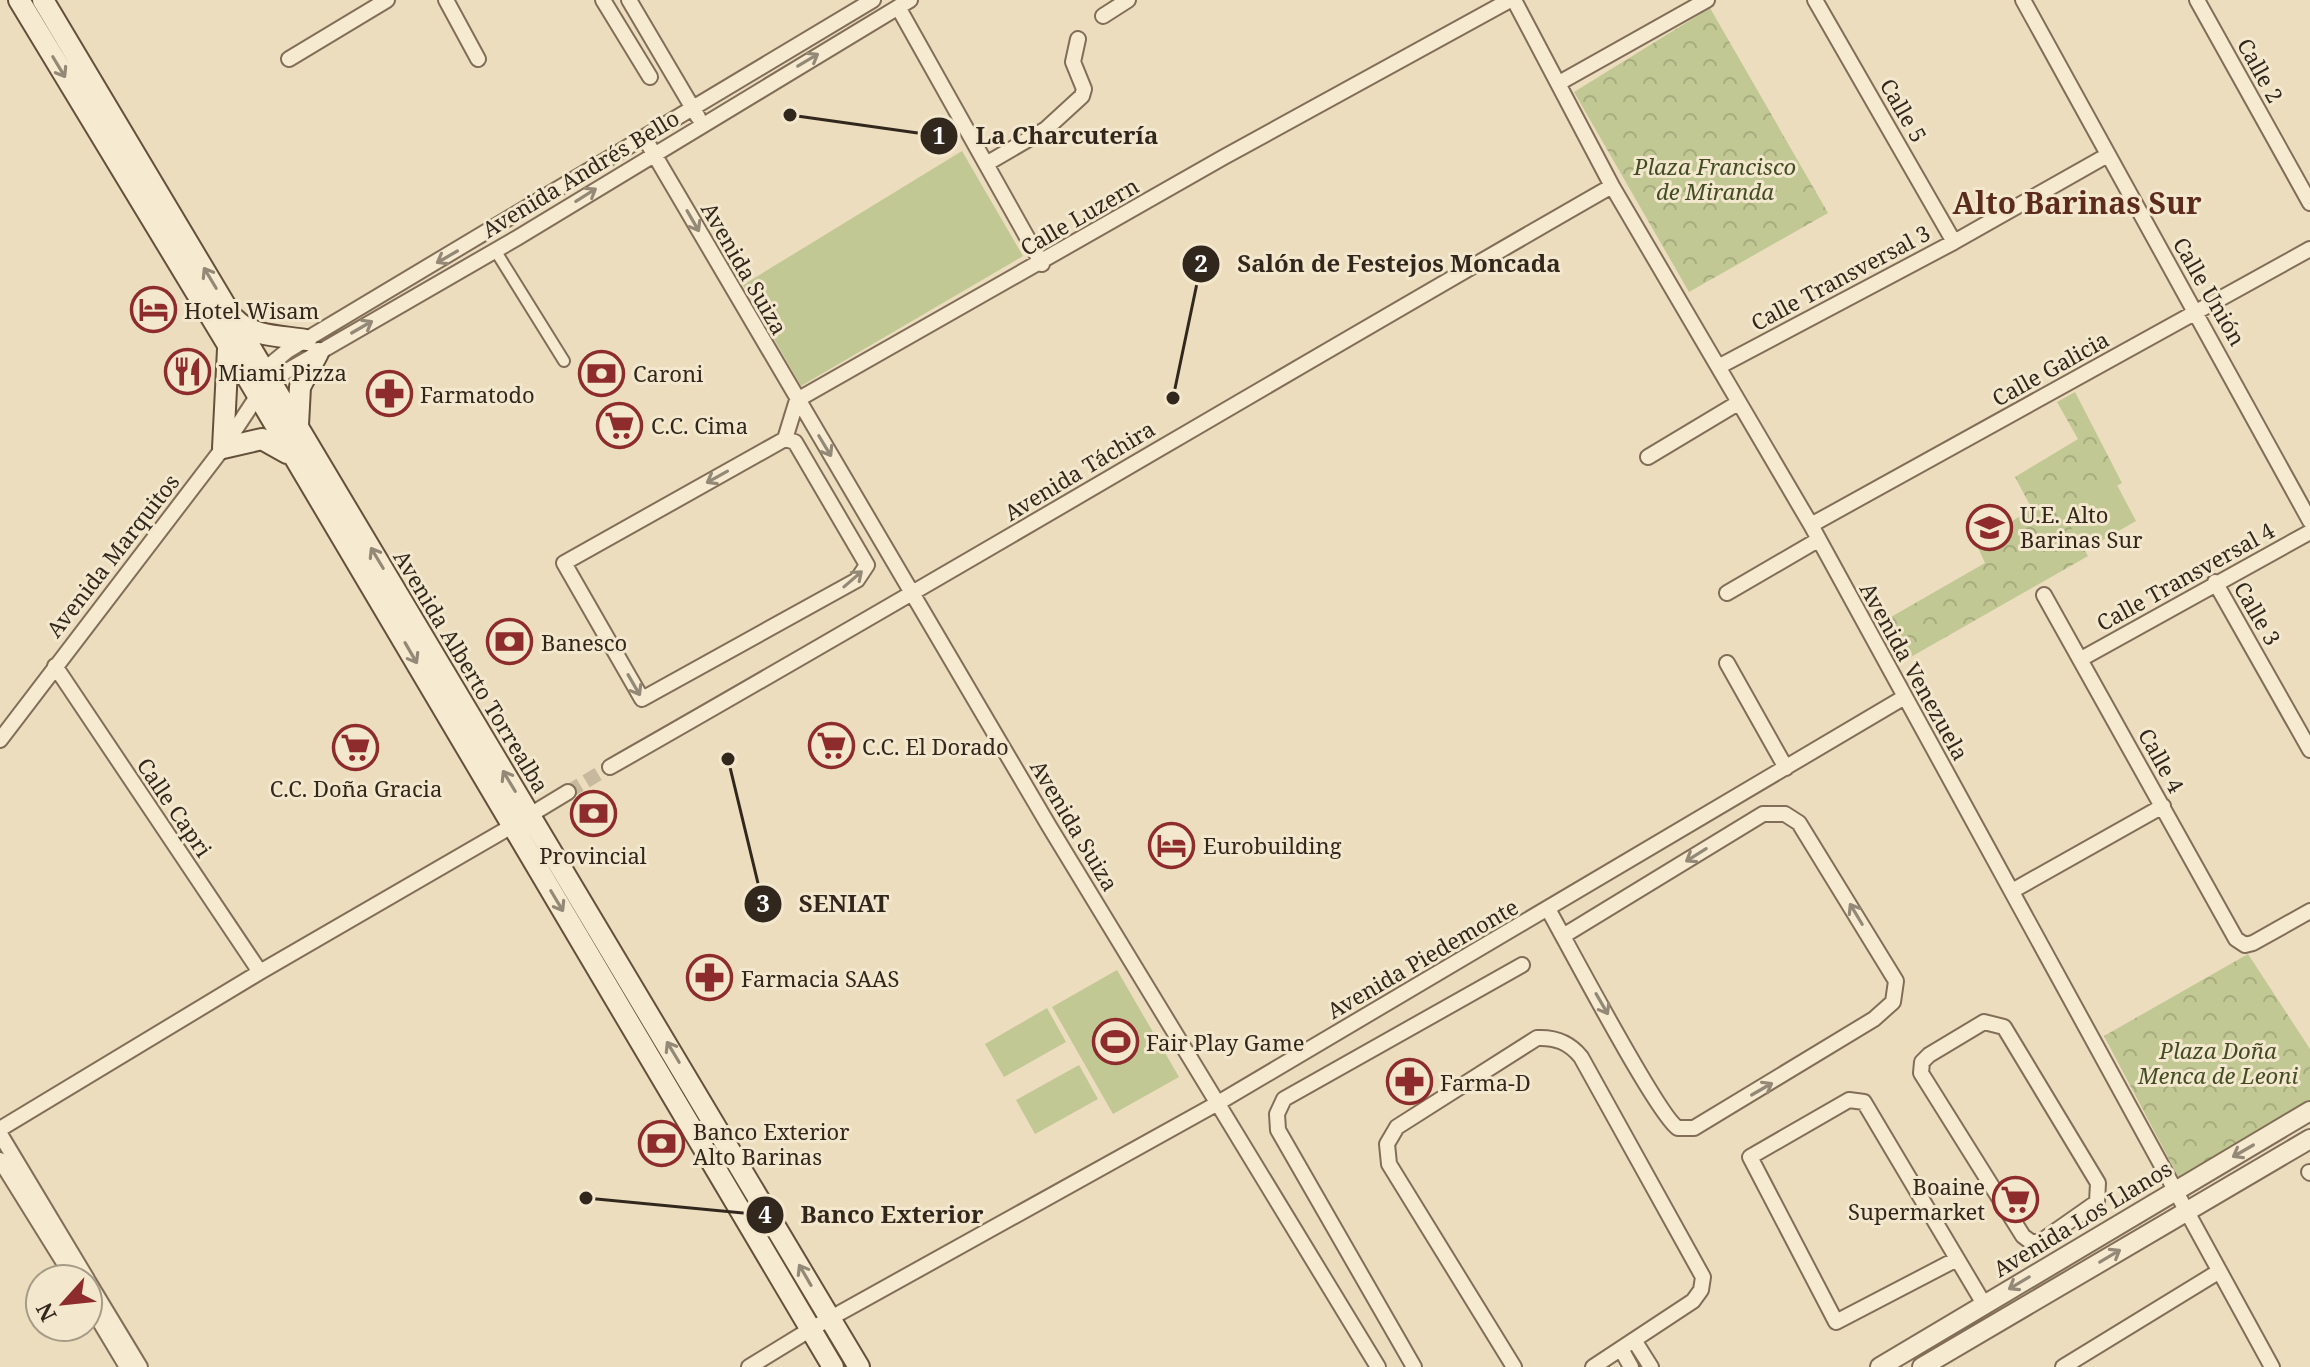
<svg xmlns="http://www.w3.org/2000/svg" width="2310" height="1367" viewBox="0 0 2310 1367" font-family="'Noto Serif',serif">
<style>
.green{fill:#c2c893}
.park{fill:url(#park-crowns)}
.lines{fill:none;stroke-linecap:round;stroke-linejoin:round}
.minor-tunnel{stroke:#c6b99e;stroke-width:14;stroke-dasharray:14 7;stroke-linecap:butt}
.pedestrian-casing{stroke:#826e58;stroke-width:14}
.minor-casing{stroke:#826e58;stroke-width:18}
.tertiary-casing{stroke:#826e58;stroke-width:22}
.secondary-casing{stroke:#64503b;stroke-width:24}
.pedestrian{stroke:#f6ebd1;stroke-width:10}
.minor{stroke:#f6ebd1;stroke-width:14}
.tertiary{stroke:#f6ebd1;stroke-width:18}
.secondary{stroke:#f6ebd1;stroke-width:20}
.oneway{stroke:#948976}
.labels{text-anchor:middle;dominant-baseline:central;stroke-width:6;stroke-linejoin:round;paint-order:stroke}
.street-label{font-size:22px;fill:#32271c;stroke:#f3e8cd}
.park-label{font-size:22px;font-style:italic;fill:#434d23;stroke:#f3e8cd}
.poi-label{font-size:22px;fill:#32271c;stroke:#f3e8cd;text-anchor:start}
.district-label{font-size:30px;font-weight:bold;fill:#5c2b1e;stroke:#f3e8cd}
.leader{fill:none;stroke:#32271c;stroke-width:3}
.callout-dot{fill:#32271c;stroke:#f3e8cd;stroke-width:3}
.mark-label{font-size:24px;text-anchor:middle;font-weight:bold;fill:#fff}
.callout-label{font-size:24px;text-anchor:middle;font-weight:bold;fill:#32271c;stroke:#f3e8cd;stroke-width:6;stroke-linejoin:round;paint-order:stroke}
</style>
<defs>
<pattern id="park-crowns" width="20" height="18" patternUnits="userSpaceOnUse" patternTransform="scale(2)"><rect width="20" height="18" fill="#c2c893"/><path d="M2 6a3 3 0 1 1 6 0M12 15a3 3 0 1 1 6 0" fill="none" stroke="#a7ac7e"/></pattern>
</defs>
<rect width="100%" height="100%" fill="#ebddbe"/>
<!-- green -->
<path class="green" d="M 962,151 L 1023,256 L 801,386 L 743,285 Z
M 2117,485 L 2136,521 L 2085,550 L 2064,514 Z
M 1117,970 L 1179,1077 L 1113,1114 L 1052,1007 Z
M 1047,1008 L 1066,1042 L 1004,1077 L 985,1044 Z
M 1079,1065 L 1098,1099 L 1035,1134 L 1016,1100 Z"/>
<!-- park -->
<path class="park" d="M 1710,8 L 1828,213 L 1689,292 L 1574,92 Z
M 2075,392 L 2122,483 L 2064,514 L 2088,556 L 1902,662 L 1884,621 L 1985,563 L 1976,543 L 2032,509 L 2015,477 L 2078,439 L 2057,402 Z
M 2248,954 L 2310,1049 L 2310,1100 L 2179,1178 L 2104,1036 Z"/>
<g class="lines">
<!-- minor-tunnel -->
<path class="minor-tunnel" d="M 568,792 L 610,767"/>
<defs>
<path id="pedestrian" d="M 495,250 L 564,361"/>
<path id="minor" d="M 446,0 L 478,59
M 603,0 L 650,77
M 629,0 L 698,117
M 1514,0 L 1612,186 L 1811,525 L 2272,1367
M 1815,0 L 1954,242
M 2023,0 L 2310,521
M 2197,0 L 2310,203
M 898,7 L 1042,264
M 1103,16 L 1128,0
M 289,59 L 387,0
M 1559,83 L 1707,0
M 644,137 L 1049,826 L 1378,1367
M 986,164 L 1046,129 L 1082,96 L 1084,89 L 1073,62 L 1078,39
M 1720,366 L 1954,242 L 2106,156
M 259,374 L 287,351 L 873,0
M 785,439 L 795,442 L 867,565 L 857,580 L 642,699 L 564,563 L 785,439 L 797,400 L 1224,157 L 1510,0
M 1648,457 L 1738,403
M 1811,525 L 2310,249
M 2215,582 L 2310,750
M 1727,593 L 1818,540
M 2044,595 L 2236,939 L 2245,945 L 2253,943 L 2310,911
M 2081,659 L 2310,532
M 1727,663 L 1786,768
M 55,666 L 260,972
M 0,740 L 223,448 L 266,383 L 517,238 L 910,0
M 610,767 C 946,576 1277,378 1612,186
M 530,815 L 568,792
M 2012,891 L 2163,806
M 1548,909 C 1566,941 1659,1118 1678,1128 L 1694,1128 L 1874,1019 L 1893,1002 L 1896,981 L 1799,823 L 1785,814 L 1763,814 L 1563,936
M 1984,1022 L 2004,1027 L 2098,1183 L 2097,1202 L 2040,1242 L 2031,1242 L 2023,1236 L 1921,1073 L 1922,1062 L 1929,1055 Z
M 0,1129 L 260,972 L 512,826
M 0,1134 L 87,1279
M 0,1160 L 74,1279
M 2309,1172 L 2310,1173
M 1957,1259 L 1836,1322 L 1750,1157 L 1849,1100 L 1864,1102 L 1984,1304
M 88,1281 L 140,1367
M 88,1302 L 127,1367
M 1634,1340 L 1651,1367
M 1621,1349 L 1631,1367
M 749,1367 L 811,1329 L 1218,1103 L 1903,698
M 1414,1367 L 1278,1130 L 1277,1114 L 1284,1099 L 1522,965
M 1514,1367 L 1389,1164 L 1387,1144 L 1397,1127 L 1537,1038 C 1555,1037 1569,1042 1581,1057 L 1703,1277 L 1701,1290 L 1693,1301 L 1593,1367
M 2063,1367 L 2218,1272"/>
<path id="tertiary" d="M 1880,1367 L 2310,1111
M 1922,1367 L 2310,1139"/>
<path id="secondary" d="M 19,0 L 228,345 L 833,1367
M 43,0 L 859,1367
M 235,319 C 252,337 283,336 306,340
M 228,349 L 223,448 L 262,439 L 287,453
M 298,425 L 300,387 L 318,353"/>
</defs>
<!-- pedestrian casing -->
<use href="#pedestrian" class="pedestrian-casing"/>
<!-- minor casing -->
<use href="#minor" class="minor-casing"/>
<!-- tertiary casing -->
<use href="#tertiary" class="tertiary-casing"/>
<!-- secondary casing -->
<use href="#secondary" class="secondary-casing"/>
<!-- pedestrian -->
<use href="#pedestrian" class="pedestrian"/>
<!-- minor -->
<use href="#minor" class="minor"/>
<!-- tertiary -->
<use href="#tertiary" class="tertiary"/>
<!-- secondary -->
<use href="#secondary" class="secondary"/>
</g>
<!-- one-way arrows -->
<defs><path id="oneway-shaft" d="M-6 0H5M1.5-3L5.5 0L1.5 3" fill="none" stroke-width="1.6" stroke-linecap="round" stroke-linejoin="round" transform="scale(2)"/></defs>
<g class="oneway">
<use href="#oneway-shaft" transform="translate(808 60) rotate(-31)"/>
<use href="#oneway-shaft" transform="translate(59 67) rotate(59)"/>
<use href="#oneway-shaft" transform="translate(586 195) rotate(-32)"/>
<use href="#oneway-shaft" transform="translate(693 221) rotate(60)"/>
<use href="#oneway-shaft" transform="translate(447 257) rotate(150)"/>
<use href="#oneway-shaft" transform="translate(210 278) rotate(-121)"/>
<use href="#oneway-shaft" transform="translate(362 327) rotate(-30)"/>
<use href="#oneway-shaft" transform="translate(825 446) rotate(59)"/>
<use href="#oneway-shaft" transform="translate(717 477) rotate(151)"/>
<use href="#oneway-shaft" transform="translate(377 558) rotate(-121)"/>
<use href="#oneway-shaft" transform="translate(853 579) rotate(-41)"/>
<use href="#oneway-shaft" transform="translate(411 653) rotate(60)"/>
<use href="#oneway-shaft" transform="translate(634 685) rotate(60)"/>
<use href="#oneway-shaft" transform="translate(509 781) rotate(-121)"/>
<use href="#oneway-shaft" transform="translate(1696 855) rotate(148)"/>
<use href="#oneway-shaft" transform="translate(557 901) rotate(59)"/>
<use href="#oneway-shaft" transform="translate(1856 914) rotate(-121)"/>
<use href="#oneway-shaft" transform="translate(1602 1004) rotate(60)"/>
<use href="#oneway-shaft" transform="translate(673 1052) rotate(-121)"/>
<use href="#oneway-shaft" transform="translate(1762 1089) rotate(-30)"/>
<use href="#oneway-shaft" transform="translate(2243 1151) rotate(150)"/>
<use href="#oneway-shaft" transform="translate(2110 1256) rotate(-31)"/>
<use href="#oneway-shaft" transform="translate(805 1275) rotate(-120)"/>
<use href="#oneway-shaft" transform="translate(2019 1283) rotate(149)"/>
</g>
<!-- icons -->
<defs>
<symbol id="hotel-ring" viewBox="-11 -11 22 22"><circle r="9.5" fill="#f3e8cd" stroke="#8e2b2c" stroke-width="1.5"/><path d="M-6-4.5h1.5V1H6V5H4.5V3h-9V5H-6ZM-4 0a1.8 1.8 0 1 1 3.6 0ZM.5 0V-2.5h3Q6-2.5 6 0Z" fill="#8e2b2c"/></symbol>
<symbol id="restaurant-ring" viewBox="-11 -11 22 22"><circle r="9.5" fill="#f3e8cd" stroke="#8e2b2c" stroke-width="1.5"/><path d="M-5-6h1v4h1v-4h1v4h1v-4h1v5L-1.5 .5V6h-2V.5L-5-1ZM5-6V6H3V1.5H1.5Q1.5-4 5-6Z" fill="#8e2b2c"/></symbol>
<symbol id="bank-ring" viewBox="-11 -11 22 22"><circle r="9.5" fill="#f3e8cd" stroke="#8e2b2c" stroke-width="1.5"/><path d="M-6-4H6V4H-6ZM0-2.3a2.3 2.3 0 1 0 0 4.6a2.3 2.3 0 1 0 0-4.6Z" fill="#8e2b2c"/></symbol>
<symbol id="pharmacy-ring" viewBox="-11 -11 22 22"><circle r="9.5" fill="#f3e8cd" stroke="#8e2b2c" stroke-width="1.5"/><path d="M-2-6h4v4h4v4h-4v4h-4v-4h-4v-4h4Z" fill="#8e2b2c"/></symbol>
<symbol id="supermarket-ring" viewBox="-11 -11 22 22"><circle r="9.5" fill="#f3e8cd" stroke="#8e2b2c" stroke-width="1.5"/><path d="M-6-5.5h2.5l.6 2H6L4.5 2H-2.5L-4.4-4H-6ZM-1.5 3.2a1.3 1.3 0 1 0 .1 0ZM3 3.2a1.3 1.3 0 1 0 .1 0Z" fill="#8e2b2c"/></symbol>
<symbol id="school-ring" viewBox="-11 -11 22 22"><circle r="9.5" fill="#f3e8cd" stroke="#8e2b2c" stroke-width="1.5"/><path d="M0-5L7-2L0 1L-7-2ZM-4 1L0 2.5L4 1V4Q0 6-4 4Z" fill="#8e2b2c"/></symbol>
<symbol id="stadium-ring" viewBox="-11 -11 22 22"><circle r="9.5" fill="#f3e8cd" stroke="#8e2b2c" stroke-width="1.5"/><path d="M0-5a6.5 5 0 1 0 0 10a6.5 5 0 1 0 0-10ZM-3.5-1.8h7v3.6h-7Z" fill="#8e2b2c"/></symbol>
</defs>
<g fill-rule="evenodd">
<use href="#hotel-ring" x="128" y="284" width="51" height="51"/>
<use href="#restaurant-ring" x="162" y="346" width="51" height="51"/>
<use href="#bank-ring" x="576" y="348" width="51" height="51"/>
<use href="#pharmacy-ring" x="364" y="368" width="51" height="51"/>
<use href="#supermarket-ring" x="594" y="400" width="51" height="51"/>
<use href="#school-ring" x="1964" y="502" width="51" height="51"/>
<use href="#bank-ring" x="484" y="616" width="51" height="51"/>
<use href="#supermarket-ring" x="806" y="720" width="51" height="51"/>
<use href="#supermarket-ring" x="330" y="722" width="51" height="51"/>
<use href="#bank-ring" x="568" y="788" width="51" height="51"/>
<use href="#hotel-ring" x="1146" y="820" width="51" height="51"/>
<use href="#pharmacy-ring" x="684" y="952" width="51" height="51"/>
<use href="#stadium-ring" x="1090" y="1016" width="51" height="51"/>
<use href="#pharmacy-ring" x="1384" y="1056" width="51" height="51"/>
<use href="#bank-ring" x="636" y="1118" width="51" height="51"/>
<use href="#supermarket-ring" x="1990" y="1174" width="51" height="51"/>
</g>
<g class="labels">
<!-- street labels -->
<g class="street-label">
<text transform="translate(2261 70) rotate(61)">Calle 2</text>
<text transform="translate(1904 110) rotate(60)">Calle 5</text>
<text transform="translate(580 173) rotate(-31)">Avenida Andrés Bello</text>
<text transform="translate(1079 216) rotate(-30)">Calle Luzern</text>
<text transform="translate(745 268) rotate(60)">Avenida Suiza</text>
<text transform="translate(1840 277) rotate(-28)">Calle Transversal 3</text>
<text transform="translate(2210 291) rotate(60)">Calle Unión</text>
<text transform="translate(2050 368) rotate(-29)">Calle Galicia</text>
<text transform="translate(1079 470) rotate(-31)">Avenida Táchira</text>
<text transform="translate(112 555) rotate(-52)">Avenida Marquitos</text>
<text transform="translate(2185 576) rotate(-29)">Calle Transversal 4</text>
<text transform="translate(2258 613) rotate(60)">Calle 3</text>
<text transform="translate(472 671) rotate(59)">Avenida Alberto Torrealba</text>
<text transform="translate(1915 671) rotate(61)">Avenida Venezuela</text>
<text transform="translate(2162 760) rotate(61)">Calle 4</text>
<text transform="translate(175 807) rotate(56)">Calle Capri</text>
<text transform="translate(1075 825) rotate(59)">Avenida Suiza</text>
<text transform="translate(1422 958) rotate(-30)">Avenida Piedemonte</text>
<text transform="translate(2082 1218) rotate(-31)">Avenida Los Llanos</text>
</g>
<!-- park labels -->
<g class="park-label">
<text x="1715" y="166">Plaza Francisco<tspan x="1715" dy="25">de Miranda</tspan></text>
<text x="2218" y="1050">Plaza Doña<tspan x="2218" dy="25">Menca de Leoni</tspan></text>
</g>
<!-- poi labels -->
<g class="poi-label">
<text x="184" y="310">Hotel Wisam</text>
<text x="218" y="372">Miami Pizza</text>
<text x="633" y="373">Caroni</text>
<text x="420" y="394">Farmatodo</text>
<text x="651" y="425">C.C. Cima</text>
<text x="2020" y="514">U.E. Alto<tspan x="2020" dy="25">Barinas Sur</tspan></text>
<text x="541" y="642">Banesco</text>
<text x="862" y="746">C.C. El Dorado</text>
<text x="356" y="788" text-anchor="middle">C.C. Doña Gracia</text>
<text x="1203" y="845">Eurobuilding</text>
<text x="593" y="855" text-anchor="middle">Provincial</text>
<text x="741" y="978">Farmacia SAAS</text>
<text x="1146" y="1042">Fair Play Game</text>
<text x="1440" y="1082">Farma-D</text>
<text x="693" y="1131">Banco Exterior<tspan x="693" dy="25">Alto Barinas</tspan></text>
<text x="1985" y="1186" text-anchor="end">Boaine<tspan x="1985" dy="25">Supermarket</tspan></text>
</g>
<!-- district labels -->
<g class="district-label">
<text x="2077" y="202">Alto Barinas Sur</text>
</g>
</g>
<!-- callouts -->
<path class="leader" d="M790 115L939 136M1173 398L1201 264M728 759L763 904M586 1198L765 1215"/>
<g class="callout-dot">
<circle cx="790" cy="115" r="8"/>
<circle cx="1173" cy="398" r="8"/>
<circle cx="728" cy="759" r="8"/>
<circle cx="586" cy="1198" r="8"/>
<circle cx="939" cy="136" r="20"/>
<circle cx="1201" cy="264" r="20"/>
<circle cx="763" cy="904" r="20"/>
<circle cx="765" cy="1215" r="20"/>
</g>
<g class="mark-label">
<text x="939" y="144">1</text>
<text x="1201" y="272">2</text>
<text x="763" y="912">3</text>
<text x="765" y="1223">4</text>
</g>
<g class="callout-label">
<text x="1067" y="144">La Charcutería</text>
<text x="1399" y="272">Salón de Festejos Moncada</text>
<text x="844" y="912">SENIAT</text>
<text x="892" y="1223">Banco Exterior</text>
</g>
<!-- north arrow -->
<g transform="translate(64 1303) rotate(243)"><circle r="38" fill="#f3e8cd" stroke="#a69b86" stroke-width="2"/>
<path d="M0-6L14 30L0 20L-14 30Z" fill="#8e2b2c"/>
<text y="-12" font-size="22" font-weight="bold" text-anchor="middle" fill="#32271c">N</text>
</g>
</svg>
